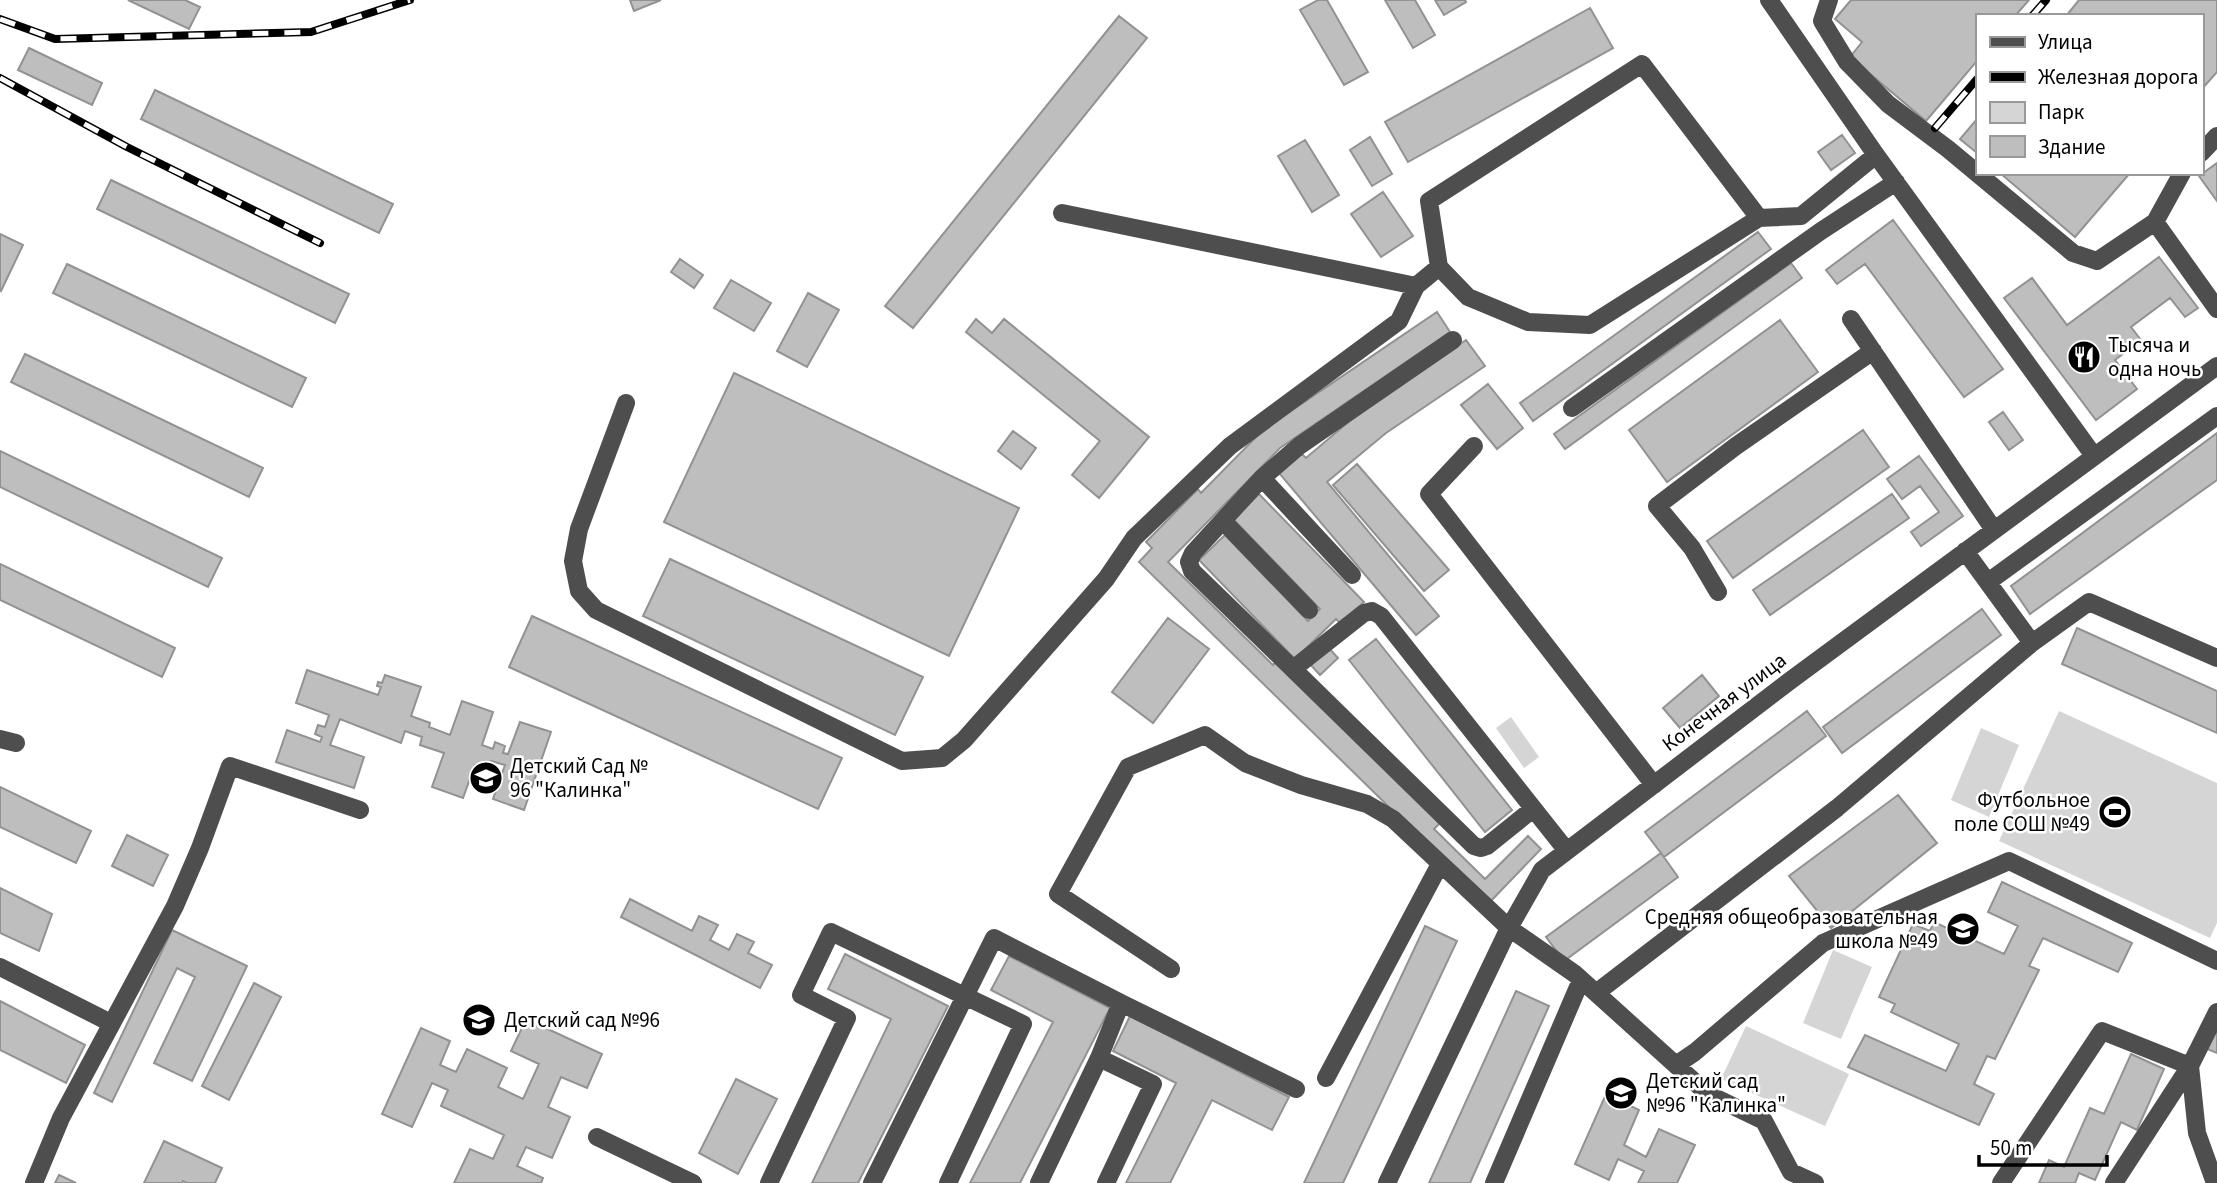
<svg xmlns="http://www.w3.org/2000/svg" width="2217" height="1183" viewBox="0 0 2217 1183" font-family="'Source Sans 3',sans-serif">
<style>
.green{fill:#d5d5d5}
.building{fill:#bebebe;stroke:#929292;stroke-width:2}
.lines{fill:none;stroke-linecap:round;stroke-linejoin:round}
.minor{stroke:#4e4e4e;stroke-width:18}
.rail-casing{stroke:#000;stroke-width:8}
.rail{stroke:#fff;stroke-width:5;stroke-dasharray:16;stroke-linecap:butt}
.labels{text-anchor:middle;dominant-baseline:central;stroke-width:5;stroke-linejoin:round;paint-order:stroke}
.poi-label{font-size:21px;fill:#000;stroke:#fff;text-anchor:start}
.street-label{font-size:21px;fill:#000;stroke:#fff}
</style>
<rect width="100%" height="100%" fill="#fff"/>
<!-- green -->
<path class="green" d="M 2059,711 L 2217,783 L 2217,923 L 2210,938 L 1999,841 Z
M 1511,717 L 1539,757 L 1524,768 L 1496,728 Z
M 1981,728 L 2019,745 L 1989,817 L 1951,800 Z
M 1833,950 L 1872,967 L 1841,1039 L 1803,1023 Z
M 1746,1026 L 1849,1074 L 1825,1126 L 1721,1079 Z"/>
<!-- building -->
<path class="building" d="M 128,0 L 185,0 L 200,7 L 189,29 Z
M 630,0 L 661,0 L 634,11 Z
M 1318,0 L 1327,0 L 1368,72 L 1344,85 L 1300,10 Z
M 1385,0 L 1415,0 L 1435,35 L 1413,48 Z
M 1435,0 L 1465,0 L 1466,2 L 1444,15 Z
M 1851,0 L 2029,0 L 2015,16 L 1977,16 L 1977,61 L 1926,121 L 1850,57 L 1862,42 L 1835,19 Z
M 2079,0 L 2217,0 L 2217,72 L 2201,90 L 2201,16 L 2066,16 Z
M 1590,8 L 1613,48 L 1408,162 L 1385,122 Z
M 1119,16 L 1147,38 L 913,328 L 885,306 Z
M 29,48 L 102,83 L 92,105 L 18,70 Z
M 155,90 L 393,204 L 379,233 L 141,119 Z
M 1977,119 L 1977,153 L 1960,139 Z
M 1842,135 L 1855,153 L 1831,170 L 1818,152 Z
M 1370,137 L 1392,174 L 1372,186 L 1350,150 Z
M 1305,140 L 1339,195 L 1312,212 L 1278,156 Z
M 2217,163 L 2217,201 L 2199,176 Z
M 2000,173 L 2130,173 L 2075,237 Z
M 111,180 L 349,294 L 335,323 L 97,209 Z
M 1383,192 L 1413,236 L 1381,257 L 1351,214 Z
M 1893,220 L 2003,369 L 1964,397 L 1865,264 L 1837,284 L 1826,270 Z
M 1758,232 L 1771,249 L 1533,421 L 1520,403 Z
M 0,234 L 23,245 L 1,291 L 0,290 Z
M 2159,257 L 2198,308 L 2185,317 L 2170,298 L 2131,327 L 2141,340 L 2115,360 L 2137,389 L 2096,420 L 2004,298 L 2032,278 L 2067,325 Z
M 680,259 L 703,275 L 694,288 L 671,272 Z
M 1791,263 L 1802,278 L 1565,449 L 1554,434 Z
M 67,264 L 306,378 L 292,407 L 53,293 Z
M 731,280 L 771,303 L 754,331 L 714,308 Z
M 808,293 L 839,310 L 807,367 L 777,351 Z
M 1437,312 L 1450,332 L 1280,448 L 1168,562 L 1273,665 L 1276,662 L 1440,823 L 1434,829 L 1485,879 L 1528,836 L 1541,849 L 1488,904 L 1139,562 L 1152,548 L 1146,542 L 1198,489 L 1201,493 L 1263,430 Z
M 976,319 L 992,333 L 1004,319 L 1149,437 L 1099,498 L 1072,475 L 1100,441 L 966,332 Z
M 1780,320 L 1818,372 L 1667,482 L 1629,430 Z
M 1466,340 L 1485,366 L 1386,433 L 1327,482 L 1439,616 L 1416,635 L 1279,473 L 1302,454 L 1306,458 L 1365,408 Z
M 25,354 L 263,468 L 249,497 L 11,382 Z
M 734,373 L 1019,508 L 949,656 L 664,522 Z
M 1488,384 L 1523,428 L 1497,449 L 1461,405 Z
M 2003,412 L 2023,440 L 2009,450 L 1989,422 Z
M 1863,430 L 1889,467 L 1733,578 L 1707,541 Z
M 1013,431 L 1036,448 L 1021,469 L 998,451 Z
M 2217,433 L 2217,480 L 2030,614 L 2011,586 Z
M 0,451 L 222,558 L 208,587 L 0,487 Z
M 1919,456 L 1963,516 L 1921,546 L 1911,532 L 1939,512 L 1920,486 L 1902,499 L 1887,479 Z
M 1357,464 L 1449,570 L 1424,591 L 1333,485 Z
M 1259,494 L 1364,602 L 1341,624 L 1336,619 L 1295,659 L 1199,560 L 1225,535 L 1308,621 L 1320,609 L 1233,519 Z
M 1892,494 L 1909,518 L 1770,615 L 1753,590 Z
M 670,559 L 923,677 L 895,735 L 643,616 Z
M 0,564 L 175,648 L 162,677 L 0,600 Z
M 1982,609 L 2001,635 L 1842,753 L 1823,727 Z
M 532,616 L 842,758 L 818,809 L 509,667 Z
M 1168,618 L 1209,649 L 1153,723 L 1112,692 Z
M 2077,628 L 2217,691 L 2217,733 L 2062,664 Z
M 1376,639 L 1512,810 L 1485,832 L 1349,660 Z
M 1327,646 L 1338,658 L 1320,675 L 1309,663 Z
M 307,670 L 378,695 L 381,687 L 377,686 L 378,682 L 382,683 L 385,675 L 421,687 L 411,716 L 430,723 L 429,727 L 450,735 L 462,701 L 493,712 L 482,745 L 493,749 L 495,742 L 505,746 L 503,753 L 508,754 L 520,722 L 551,732 L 524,810 L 493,799 L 505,765 L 491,761 L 488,769 L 475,765 L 463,798 L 432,787 L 444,753 L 420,745 L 422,737 L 405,731 L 401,743 L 340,719 L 330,745 L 364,757 L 354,788 L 276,762 L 287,730 L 320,742 L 322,737 L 315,734 L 318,725 L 325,727 L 329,715 L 296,703 Z
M 1702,675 L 1719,696 L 1680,728 L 1663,708 Z
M 1807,711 L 1826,736 L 1664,857 L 1645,832 Z
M 0,787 L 91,831 L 76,863 L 0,827 Z
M 1898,795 L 1937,843 L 1831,928 L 1789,876 Z
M 127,835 L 168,855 L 153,886 L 112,866 Z
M 1661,853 L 1678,877 L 1564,961 L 1546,937 Z
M 2002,882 L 2132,943 L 2118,972 L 2043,938 L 2029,966 L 2039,970 L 1995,1059 L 1987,1056 L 1974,1084 L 1994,1094 L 1979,1125 L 1848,1067 L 1865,1035 L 1946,1071 L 1959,1044 L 1891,1012 L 1895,1004 L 1879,997 L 1913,924 L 1930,931 L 1934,922 L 2004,954 L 2018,926 L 1988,912 Z
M 0,888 L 52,914 L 39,951 L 0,933 Z
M 630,899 L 692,931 L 699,916 L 718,925 L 710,940 L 729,950 L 737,934 L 754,942 L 748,953 L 772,965 L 760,988 L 621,917 Z
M 1425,926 L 1457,941 L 1343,1183 L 1304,1183 Z
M 172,930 L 247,966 L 192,1081 L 154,1063 L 195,977 L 177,968 L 112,1102 L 94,1093 Z
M 845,954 L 948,1006 L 858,1183 L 812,1183 L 891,1019 L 828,989 Z
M 1009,956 L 1110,1008 L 1020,1183 L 970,1183 L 1053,1022 L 991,990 Z
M 254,983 L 281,997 L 229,1100 L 202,1086 Z
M 1516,991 L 1549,1006 L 1470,1183 L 1429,1183 Z
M 0,1001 L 85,1045 L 66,1083 L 0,1050 Z
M 1130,1016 L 1289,1097 L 1272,1130 L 1212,1100 L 1170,1183 L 1126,1183 L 1176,1083 L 1113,1051 Z
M 526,1019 L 602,1054 L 587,1088 L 561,1077 L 548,1107 L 570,1117 L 552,1158 L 526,1147 L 517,1166 L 543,1178 L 541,1183 L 454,1183 L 470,1149 L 493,1159 L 504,1135 L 441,1106 L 448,1090 L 432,1083 L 412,1127 L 382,1114 L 421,1028 L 450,1041 L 440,1065 L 456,1072 L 467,1049 L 507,1068 L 498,1087 L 523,1099 L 539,1064 L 511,1051 Z
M 2217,1024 L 2217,1053 L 2207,1049 Z
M 2131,1054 L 2164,1069 L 2137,1130 L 2121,1122 L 2095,1180 L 2079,1173 L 2075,1183 L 2039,1183 L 2049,1160 L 2064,1167 L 2090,1108 L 2104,1114 Z
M 736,1079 L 777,1099 L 738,1174 L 699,1153 Z
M 1606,1094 L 1639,1110 L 1624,1145 L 1646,1157 L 1659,1129 L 1695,1145 L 1677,1183 L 1638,1183 L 1644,1171 L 1618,1159 L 1609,1180 L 1575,1164 Z
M 164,1141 L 222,1168 L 215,1183 L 187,1183 L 183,1181 L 182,1183 L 144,1183 Z
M 59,1175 L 76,1183 L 55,1183 Z"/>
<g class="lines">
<!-- minor -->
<path class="minor" d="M 1769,0 L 1876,155 L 2094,456
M 1829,0 L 1822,21 L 1847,62 L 1888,104 L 1948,149 L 2073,253 L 2097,261 L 2155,222
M 2201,153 L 2217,136
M 2182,173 L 2155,222 L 2217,309
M 1062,213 L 1416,286 L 1439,267
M 1759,218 L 1590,325 L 1528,322 L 1468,297 L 1439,267 L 1429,201 L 1642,64 L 1759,218 L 1801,216 L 1876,155
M 1851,319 L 1994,530
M 626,403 L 579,529 L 573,561 L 579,591 L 596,610 L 902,761 L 942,758 L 964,740 L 1106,579 L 1134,538 L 1230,446 L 1399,321 L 1416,286
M 1572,408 L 1821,231 L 1896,182
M 1474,446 L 1429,494 L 1654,785
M 1262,478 L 1352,575
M 1223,521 L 1309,610
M 1965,551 L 2032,643 L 2089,602 L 2217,658
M 1988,582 L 2217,416
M 1718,592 L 1692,548 L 1657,506 L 1736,446 L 1873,351
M 1293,669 L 1192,571 L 1189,562 L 1193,553 L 1262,478 L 1299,446 L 1453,340
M 0,739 L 16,743
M 1533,809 L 1487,846 L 1481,848 L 1474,846 L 1293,669 L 1364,613 L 1372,611 L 1381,616 L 1567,851
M 0,967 L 103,1019
M 1171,969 L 1058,894 L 1128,767 L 1205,735 L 1245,763 L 1301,785 L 1367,804 L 1393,819 L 1509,928 L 1575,974 L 1708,1094 L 1764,1121 L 1791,1172 L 1815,1183
M 1596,993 L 1837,808 L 2032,643
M 1099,1058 L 1121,1003 L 1296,1089
M 1676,1065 L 1695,1052 L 1823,943 L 2009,861 L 2217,961
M 2190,1066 L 2197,1133 L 2215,1183
M 1326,1078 L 1440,864
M 597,1137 L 693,1183
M 34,1183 L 61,1118 L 175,906 L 200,848 L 230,766 L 360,810
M 769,1183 L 847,1018 L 801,995 L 831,932 L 1023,1024 L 948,1183
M 872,1183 L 994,938 L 1121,1003
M 1039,1183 L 1099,1058 L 1153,1084 L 1106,1183
M 1387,1183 L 1509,928 L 1542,870 L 1791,680 L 2217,366
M 1494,1183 L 1581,980
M 2001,1183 L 2102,1031 L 2190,1066
M 2114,1183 L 2190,1066 L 2217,1012"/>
<defs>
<path id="rail" d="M 2032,16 L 2046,0
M 0,19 L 55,39 L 311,32 L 410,0
M 0,78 L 127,147 L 320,243
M 1935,128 L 1977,79"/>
</defs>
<!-- rail casing -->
<use href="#rail" class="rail-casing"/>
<!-- rail -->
<use href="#rail" class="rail"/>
</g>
<!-- icons -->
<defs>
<symbol id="restaurant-disc" viewBox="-11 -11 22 22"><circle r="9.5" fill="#000" stroke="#fff"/><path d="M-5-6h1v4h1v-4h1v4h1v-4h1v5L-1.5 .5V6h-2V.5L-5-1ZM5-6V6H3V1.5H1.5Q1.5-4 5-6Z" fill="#fff"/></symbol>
<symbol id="school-disc" viewBox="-11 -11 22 22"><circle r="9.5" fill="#000" stroke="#fff"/><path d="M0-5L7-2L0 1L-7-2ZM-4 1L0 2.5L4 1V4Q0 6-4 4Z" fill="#fff"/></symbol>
<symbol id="stadium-disc" viewBox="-11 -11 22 22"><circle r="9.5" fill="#000" stroke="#fff"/><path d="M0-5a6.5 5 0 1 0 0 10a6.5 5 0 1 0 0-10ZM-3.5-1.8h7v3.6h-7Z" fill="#fff"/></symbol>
</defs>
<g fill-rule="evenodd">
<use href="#restaurant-disc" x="2065" y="338" width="38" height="38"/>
<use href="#school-disc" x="467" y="759" width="38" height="38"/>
<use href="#stadium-disc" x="2096" y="793" width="38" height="38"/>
<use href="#school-disc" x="1944" y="910" width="38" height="38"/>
<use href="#school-disc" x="460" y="1001" width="38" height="38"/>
<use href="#school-disc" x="1602" y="1074" width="38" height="38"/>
</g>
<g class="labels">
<!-- poi labels -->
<g class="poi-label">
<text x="2108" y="345">Тысяча и<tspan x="2108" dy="24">одна ночь</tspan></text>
<text x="510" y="766">Детский Сад №<tspan x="510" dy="24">96 "Калинка"</tspan></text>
<text x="2090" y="800" text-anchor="end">Футбольное<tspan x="2090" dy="24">поле СОШ №49</tspan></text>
<text x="1938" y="917" text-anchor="end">Средняя общеобразовательная<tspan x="1938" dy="24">школа №49</tspan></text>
<text x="504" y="1020">Детский сад №96</text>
<text x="1646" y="1081">Детский сад<tspan x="1646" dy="24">№96 "Калинка"</tspan></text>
</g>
<!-- street labels -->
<g class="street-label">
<text transform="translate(1724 702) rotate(-37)">Конечная улица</text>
</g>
</g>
<!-- legend -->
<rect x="1976" y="14" width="228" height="161" fill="#ffffff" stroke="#999999" stroke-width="2"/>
<rect x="1990" y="37" width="35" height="10" fill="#4e4e4e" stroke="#999999" stroke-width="2"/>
<text x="2038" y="49" font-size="21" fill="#000000">Улица</text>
<rect x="1990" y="72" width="35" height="10" fill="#000000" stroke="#999999" stroke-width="2"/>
<text x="2038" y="84" font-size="21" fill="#000000">Железная дорога</text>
<rect x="1990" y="102" width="35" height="21" fill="#d5d5d5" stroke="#999999" stroke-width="2"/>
<text x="2038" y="119" font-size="21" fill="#000000">Парк</text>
<rect x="1990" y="136" width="35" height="21" fill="#bebebe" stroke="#999999" stroke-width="2"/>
<text x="2038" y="154" font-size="21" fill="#000000">Здание</text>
<!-- scale -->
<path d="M1979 1155v10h128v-10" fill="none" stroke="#000000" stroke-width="3.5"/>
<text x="1990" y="1155" font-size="21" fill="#000000" stroke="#ffffff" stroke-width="5" paint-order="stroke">50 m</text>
</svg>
